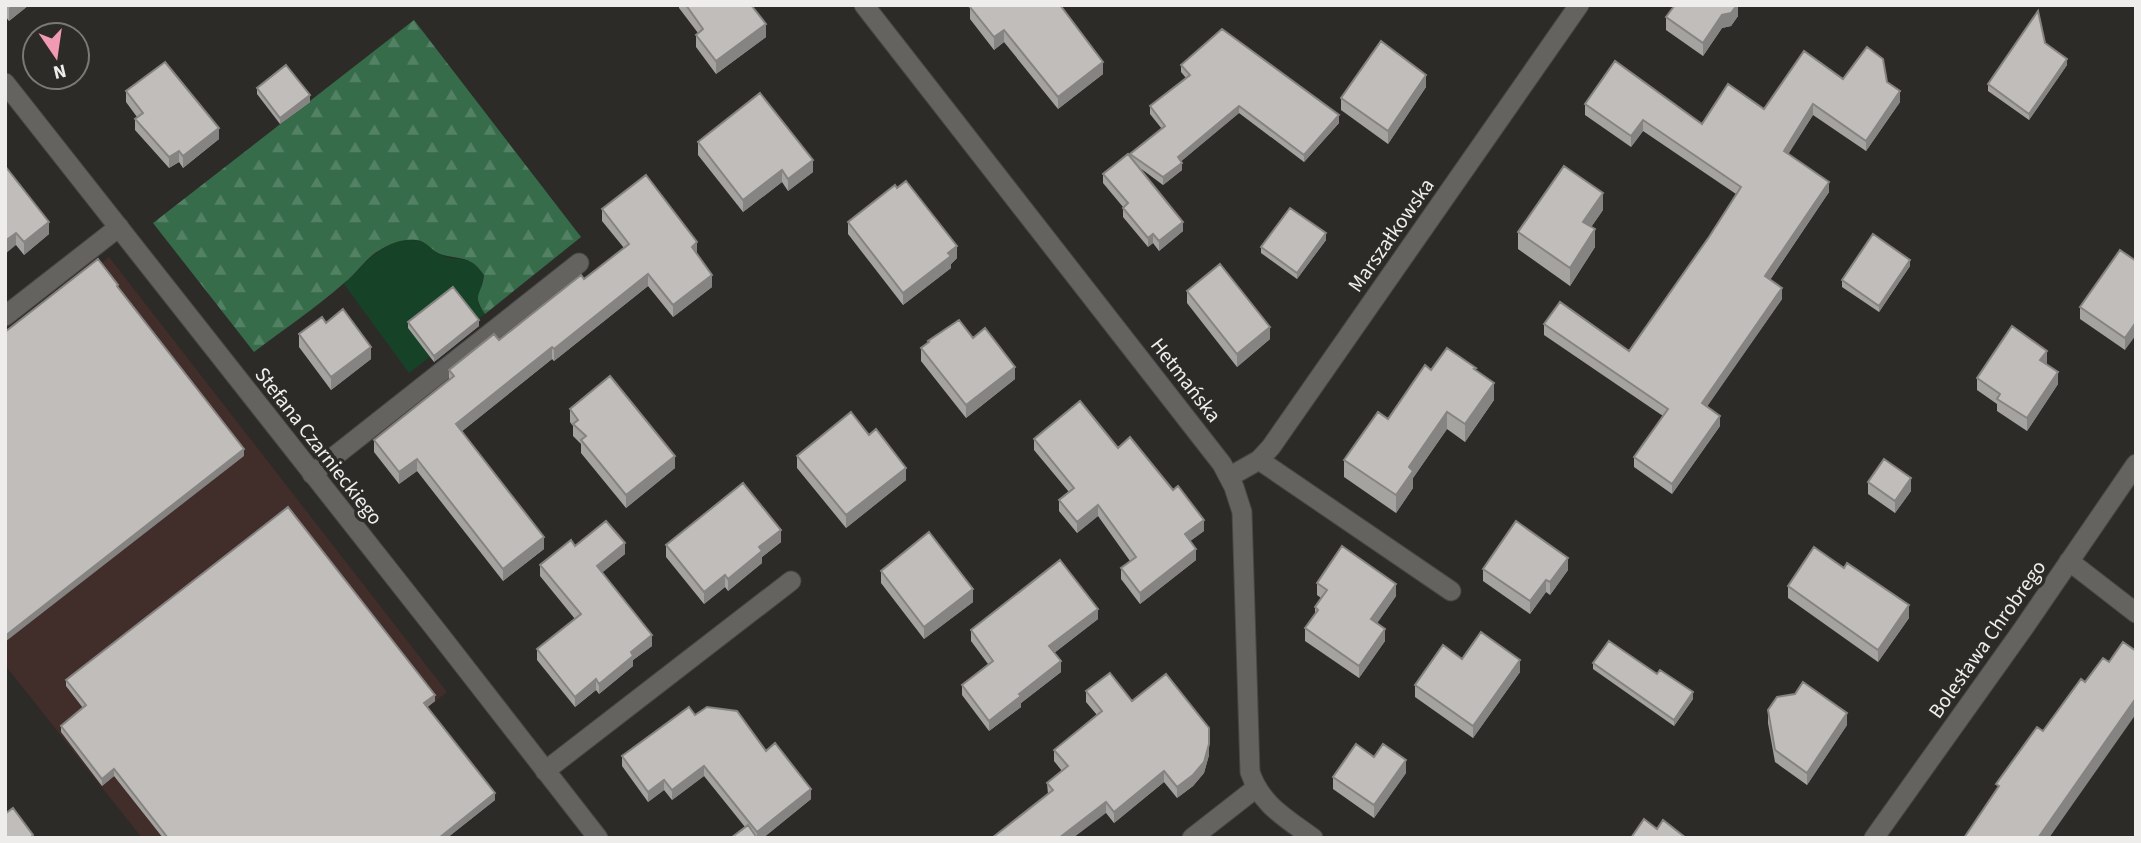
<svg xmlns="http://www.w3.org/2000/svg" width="2141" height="843" viewBox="0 0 2141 843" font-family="'Source Sans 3',sans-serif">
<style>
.industrial{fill:#412d2a}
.grass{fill:#164228}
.forest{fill:url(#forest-firs)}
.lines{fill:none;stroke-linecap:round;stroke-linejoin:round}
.service-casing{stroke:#494745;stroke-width:21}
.minor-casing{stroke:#494745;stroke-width:21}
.service{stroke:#656360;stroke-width:19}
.minor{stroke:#656360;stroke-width:19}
.wall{fill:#a5a3a0}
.shaded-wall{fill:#868482}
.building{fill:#c0bdba;stroke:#868482;stroke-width:2}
.labels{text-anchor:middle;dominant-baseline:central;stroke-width:7;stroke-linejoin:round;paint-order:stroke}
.street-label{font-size:21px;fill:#eeedeb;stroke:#2d2b28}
</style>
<defs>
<pattern id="forest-firs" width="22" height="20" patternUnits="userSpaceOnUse" patternTransform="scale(1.75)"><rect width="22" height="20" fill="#366c4a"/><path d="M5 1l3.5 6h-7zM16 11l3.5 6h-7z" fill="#538164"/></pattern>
</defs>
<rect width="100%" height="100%" fill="#2d2b28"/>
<!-- industrial -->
<path class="industrial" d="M 109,257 L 447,692 L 345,774 L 395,838 L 142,838 L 5,665 L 5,339 Z"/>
<!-- grass -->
<path class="grass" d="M 401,240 C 413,240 423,239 432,248 C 436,251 437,254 441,255 C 461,263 469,253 484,275 L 478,304 L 485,314 L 409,373 L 344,284 C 364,264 373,251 401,240 Z"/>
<!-- forest -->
<path class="forest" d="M 414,20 L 581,237 L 485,314 C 471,293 482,296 484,275 C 471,256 463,260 443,255 C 433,253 428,241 416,240 C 401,238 387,245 375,253 C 363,262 356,274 344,283 C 316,308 284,329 254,352 L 153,223 Z"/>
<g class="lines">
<defs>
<path id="service" d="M 5,316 L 119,227
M 1259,460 L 1451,591
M 312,474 L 579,263
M 545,771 L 791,581"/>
<path id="minor" d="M 864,5 L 1222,464 L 1234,487 L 1242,512 L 1250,772 C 1261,805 1286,818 1313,838
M 5,83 L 440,635 L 598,838
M 1229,477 L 1259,460 L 1271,447 L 1579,5
M 2069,561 L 2136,613
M 1192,838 L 1256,788
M 1874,838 L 2023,629 L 2136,464"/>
</defs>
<!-- service casing -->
<use href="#service" class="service-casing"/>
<!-- minor casing -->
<use href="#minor" class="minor-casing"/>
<!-- service -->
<use href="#service" class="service"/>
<!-- minor -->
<use href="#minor" class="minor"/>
</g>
<!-- wall -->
<path class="wall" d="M 5,5 L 29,5 L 9,21 L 5,16 Z
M 679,5 L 751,5 L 766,37 L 716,74 L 696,47 L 696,35 L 698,33 L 679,8 Z
M 1673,5 L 1738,5 L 1738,16 L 1731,26 L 1722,28 L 1703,56 L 1666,30 L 1666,17 L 1673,8 Z
M 970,7 L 1103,74 L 1058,109 L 1004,42 L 994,50 L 970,19 Z
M 2045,43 L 2067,65 L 2029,120 L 1988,91 L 1988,84 Z
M 1181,65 L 1339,123 L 1304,162 L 1239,113 L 1181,161 L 1182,170 L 1163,185 L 1140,168 L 1183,231 L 1159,251 L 1153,243 L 1148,247 L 1123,217 L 1123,207 L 1103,183 L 1103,174 L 1130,156 L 1130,154 L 1162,129 L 1150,114 L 1150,106 L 1186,78 L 1181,72 Z
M 1843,79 L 1887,82 L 1900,102 L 1866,151 L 1813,115 L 1788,154 L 1829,192 L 1770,280 L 1782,299 L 1706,407 L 1720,426 L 1672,494 L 1634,467 L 1634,457 L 1663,416 L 1544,335 L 1544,324 L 1629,351 L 1709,237 L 1736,194 L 1643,131 L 1631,147 L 1585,115 L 1585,104 L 1702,124 L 1764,109 Z
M 1426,87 L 1388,144 L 1341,110 L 1341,98 Z
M 257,88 L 310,102 L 280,124 L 257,94 Z
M 126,91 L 219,139 L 183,168 L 179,162 L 169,168 L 135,130 L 135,119 L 137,117 L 126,102 Z
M 698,142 L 813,172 L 788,191 L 782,182 L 743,212 L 698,155 Z
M 5,166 L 49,234 L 24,255 L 16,245 Z
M 602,209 L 697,254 L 712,287 L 673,317 L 648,286 L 554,361 L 552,359 L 461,432 L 544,549 L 503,581 L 417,471 L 399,484 L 374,452 L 374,440 L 449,381 L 449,370 L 499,340 L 584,279 L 624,248 L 602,221 Z
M 1603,210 L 1591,227 L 1595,247 L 1570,286 L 1518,249 L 1518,232 Z
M 848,222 L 957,258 L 951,264 L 951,268 L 903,305 L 848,234 Z
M 1326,240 L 1297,279 L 1261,253 L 1261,247 Z
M 2136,261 L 2125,350 L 2080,319 L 2080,307 Z
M 1910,266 L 1879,312 L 1842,287 L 1842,280 Z
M 1187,291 L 1270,339 L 1237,367 L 1187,303 Z
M 408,322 L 479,326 L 434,362 L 408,328 Z
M 326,323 L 371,359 L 331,390 L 299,347 L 299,334 Z
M 973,338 L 1015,379 L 966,418 L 921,361 L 921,348 L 928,343 L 928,341 Z
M 2047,363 L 2046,364 L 2058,384 L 2027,431 L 1997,411 L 1997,404 L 1977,390 L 1977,378 Z
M 1431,370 L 1476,370 L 1494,400 L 1465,442 L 1447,429 L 1413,478 L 1413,488 L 1396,513 L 1344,477 L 1344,460 L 1388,419 Z
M 570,409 L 675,468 L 626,508 L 581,453 L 581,444 L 573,436 L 573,426 L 570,422 Z
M 869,435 L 906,480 L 846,528 L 797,468 L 797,456 Z
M 1034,439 L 1118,448 L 1204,531 L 1190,541 L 1196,560 L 1140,604 L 1121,579 L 1121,568 L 1130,561 L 1098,516 L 1077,533 L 1059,511 L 1059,500 L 1069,492 L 1034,450 Z
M 1868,482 L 1911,491 L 1895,513 L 1868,494 Z
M 781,542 L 762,557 L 762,563 L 728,591 L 725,587 L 704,604 L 666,557 L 666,545 Z
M 575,546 L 625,554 L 602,572 L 652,646 L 633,660 L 633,666 L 599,694 L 596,690 L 575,707 L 537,660 L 537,649 L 575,619 L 540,576 L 540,565 Z
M 1483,569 L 1568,570 L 1550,595 L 1546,592 L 1530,614 L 1483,581 Z
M 881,571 L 973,602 L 924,639 L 881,583 Z
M 1317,583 L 1396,596 L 1377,623 L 1385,641 L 1359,678 L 1305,641 L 1305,628 L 1315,614 L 1315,607 L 1321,598 L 1317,595 Z
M 1788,586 L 1909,618 L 1878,662 L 1788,598 Z
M 1098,619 L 1054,653 L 1061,672 L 1021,703 L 1021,707 L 989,731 L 962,695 L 962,685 L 988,664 L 971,641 L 971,630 Z
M 1462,659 L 1520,672 L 1473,738 L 1415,697 L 1415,685 Z
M 1593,663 L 1693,699 L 1674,726 L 1593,669 Z
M 66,680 L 435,701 L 427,707 L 495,800 L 447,838 L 163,838 L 114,776 L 102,786 L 61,732 L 61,726 L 83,708 L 66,686 Z
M 1086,691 L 1132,701 L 1209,755 L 1204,773 L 1193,786 L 1177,798 L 1164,782 L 1114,823 L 1106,813 L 1048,794 L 1047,783 L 1062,771 L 1054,761 L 1054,750 L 1097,715 L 1086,702 Z
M 1768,710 L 1847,725 L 1807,785 L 1775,762 L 1768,723 Z
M 695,715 L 766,751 L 811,799 L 763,838 L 731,838 L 745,827 L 704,776 L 672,800 L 664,790 L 648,802 L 622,766 L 622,756 Z
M 1374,757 L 1406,773 L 1374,818 L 1333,789 L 1333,777 Z"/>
<!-- shaded-wall -->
<path class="shaded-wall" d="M 13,5 L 29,5 L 9,21 L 9,8 Z
M 1736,5 L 1738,5 L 1738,16 L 1731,26 L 1722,28 L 1703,56 L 1703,43 L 1722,15 Z
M 766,24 L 766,37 L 716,74 L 716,61 Z
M 1004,30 L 1004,42 L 994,50 L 994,37 Z
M 2067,59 L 2067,65 L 2029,120 L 2029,114 Z
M 1103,62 L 1103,74 L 1058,109 L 1058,97 Z
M 1426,75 L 1426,87 L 1388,144 L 1388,131 Z
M 1900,91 L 1900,102 L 1866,151 L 1866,141 Z
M 310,95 L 310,102 L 280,124 L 280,118 Z
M 1813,104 L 1813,115 L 1784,161 L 1784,151 Z
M 1239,106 L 1239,113 L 1178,164 L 1178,157 Z
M 1339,115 L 1339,123 L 1304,162 L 1304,155 Z
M 1643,120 L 1643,131 L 1631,147 L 1631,136 Z
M 219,128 L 219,139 L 183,168 L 183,156 Z
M 179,151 L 179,162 L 169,168 L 169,157 Z
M 813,160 L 813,172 L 788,191 L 788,179 Z
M 1182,163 L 1182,170 L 1163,185 L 1163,177 Z
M 782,170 L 782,182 L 743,212 L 743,200 Z
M 1829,182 L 1829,192 L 1765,287 L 1765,276 Z
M 1603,193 L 1603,210 L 1583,239 L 1583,222 Z
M 49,222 L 49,234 L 24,255 L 24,242 Z
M 1183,222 L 1183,231 L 1159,251 L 1159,241 Z
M 1595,229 L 1595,247 L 1570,286 L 1570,268 Z
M 16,233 L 16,245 L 5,254 L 5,241 Z
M 1326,233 L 1326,240 L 1297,279 L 1297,273 Z
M 1153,234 L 1153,243 L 1148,247 L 1148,238 Z
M 697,242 L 697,254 L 692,247 Z
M 957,246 L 957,258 L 951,264 L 951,268 L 903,305 L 903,293 Z
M 1910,260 L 1910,266 L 1879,312 L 1879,306 Z
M 648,274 L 648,286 L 554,361 L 554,349 Z
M 712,275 L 712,287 L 673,317 L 673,305 Z
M 1782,288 L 1782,299 L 1702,414 L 1702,403 Z
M 479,320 L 479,326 L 434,362 L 434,356 Z
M 2136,322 L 2136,335 L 2125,350 L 2125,338 Z
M 1270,327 L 1270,339 L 1237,367 L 1237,354 Z
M 371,347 L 371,359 L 331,390 L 331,377 Z
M 552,347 L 552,359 L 456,436 L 456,424 Z
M 2047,351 L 2047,363 L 2040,372 L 2040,360 Z
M 1015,367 L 1015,379 L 966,418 L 966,405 Z
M 2058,372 L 2058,384 L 2027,431 L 2027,418 Z
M 1494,383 L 1494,400 L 1465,442 L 1465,424 Z
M 1447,412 L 1447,429 L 1413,478 L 1413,488 L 1396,513 L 1396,495 L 1409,467 Z
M 1720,416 L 1720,426 L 1672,494 L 1672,484 Z
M 244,449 L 244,456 L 5,642 L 5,636 Z
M 675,456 L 675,468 L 626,508 L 626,495 Z
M 417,459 L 417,471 L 399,484 L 399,472 Z
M 906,468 L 906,480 L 846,528 L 846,515 Z
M 1911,478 L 1911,491 L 1895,513 L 1895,501 Z
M 1098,505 L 1098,516 L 1077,533 L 1077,522 Z
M 1204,520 L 1204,531 L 1185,545 L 1185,534 Z
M 781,530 L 781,542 L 762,557 L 762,563 L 728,591 L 728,579 L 759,547 Z
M 544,537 L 544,549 L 503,581 L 503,569 Z
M 625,543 L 625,554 L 597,577 L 597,566 Z
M 1196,549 L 1196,560 L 1140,604 L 1140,593 Z
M 1568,558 L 1568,570 L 1550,595 L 1550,582 Z
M 725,575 L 725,587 L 704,604 L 704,592 Z
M 1546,580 L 1546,592 L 1530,614 L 1530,601 Z
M 1396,584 L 1396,596 L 1371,632 L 1371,619 Z
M 973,589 L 973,602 L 924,639 L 924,627 Z
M 1909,605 L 1909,618 L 1878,662 L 1878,650 Z
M 1098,609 L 1098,619 L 1049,657 L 1049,646 Z
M 1385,629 L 1385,641 L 1359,678 L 1359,666 Z
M 652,635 L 652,646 L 633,660 L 633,666 L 599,694 L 599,684 L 631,652 Z
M 1520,660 L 1520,672 L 1473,738 L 1473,726 Z
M 1061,661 L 1061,672 L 1021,703 L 1021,707 L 989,731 L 989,721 L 1019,694 Z
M 596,679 L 596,690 L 575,707 L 575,697 Z
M 1693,692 L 1693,699 L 1674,726 L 1674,720 Z
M 435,695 L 435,701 L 424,710 L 424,703 Z
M 2136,698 L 2136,714 L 2049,838 L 2038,838 Z
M 1847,713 L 1847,725 L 1807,785 L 1807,773 Z
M 1209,744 L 1209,755 L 1204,773 L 1193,786 L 1177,798 L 1177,787 Z
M 1406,760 L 1406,773 L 1374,818 L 1374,805 Z
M 704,766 L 704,776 L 672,800 L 672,790 Z
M 114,769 L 114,776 L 102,786 L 102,779 Z
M 1164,771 L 1164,782 L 1114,823 L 1114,812 Z
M 664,780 L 664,790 L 648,802 L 648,792 Z
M 811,789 L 811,799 L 763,838 L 757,838 L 757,832 Z
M 495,793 L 495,800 L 447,838 L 439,838 Z
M 1106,802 L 1106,813 L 1073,838 L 1059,838 Z"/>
<!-- building -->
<path class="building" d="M 686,5 L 751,5 L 766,24 L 716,61 L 696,35 L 703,29 Z
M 972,5 L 1060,5 L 1103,62 L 1058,97 L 1004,30 L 994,37 L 970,7 Z
M 1675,5 L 1737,5 L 1731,13 L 1722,15 L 1703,43 L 1666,17 Z
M 2038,11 L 2045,43 L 2067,59 L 2029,114 L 1988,84 Z
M 1222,29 L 1339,115 L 1304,155 L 1239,106 L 1178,157 L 1182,163 L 1163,177 L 1130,154 L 1165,126 L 1150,106 L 1190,75 L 1181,65 Z
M 1381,41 L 1426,75 L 1388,131 L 1341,98 Z
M 1867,47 L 1883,59 L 1887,82 L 1900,91 L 1866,141 L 1813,104 L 1784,151 L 1829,182 L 1765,276 L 1782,288 L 1702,403 L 1720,416 L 1672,484 L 1634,457 L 1668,409 L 1544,324 L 1560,302 L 1629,351 L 1709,237 L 1741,187 L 1643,120 L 1631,136 L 1585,104 L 1615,61 L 1702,124 L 1728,84 L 1764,109 L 1804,51 L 1843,79 Z
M 165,62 L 219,128 L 183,156 L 179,151 L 169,157 L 135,119 L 143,113 L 126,91 Z
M 286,65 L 310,95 L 280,118 L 257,88 Z
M 760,93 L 813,160 L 788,179 L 782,170 L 743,200 L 698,142 Z
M 1128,154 L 1183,222 L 1159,241 L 1153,234 L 1148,238 L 1123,208 L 1128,203 L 1103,174 Z
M 5,166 L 49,222 L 24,242 L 16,233 L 5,241 Z
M 1564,166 L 1603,193 L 1583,222 L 1595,229 L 1570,268 L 1518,232 Z
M 646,175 L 697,242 L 692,247 L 712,275 L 673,305 L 648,274 L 554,349 L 552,347 L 456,424 L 544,537 L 503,569 L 417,459 L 399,472 L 374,440 L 454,376 L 449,370 L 494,334 L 499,340 L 581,275 L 584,279 L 629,244 L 602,209 Z
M 906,181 L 957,246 L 948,253 L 951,256 L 903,293 L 848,222 L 895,185 L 897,188 Z
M 1290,208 L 1326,233 L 1297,273 L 1261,247 Z
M 1873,234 L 1910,260 L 1879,306 L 1842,280 Z
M 2120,250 L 2136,261 L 2136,322 L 2125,338 L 2080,307 Z
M 98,259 L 118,285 L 117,286 L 244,449 L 5,636 L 5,332 Z
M 1220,264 L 1270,327 L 1237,354 L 1187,291 Z
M 453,287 L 479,320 L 434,356 L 408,322 Z
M 343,309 L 371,347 L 331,377 L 299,334 L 322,317 L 326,323 Z
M 959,320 L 973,338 L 985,328 L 1015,367 L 966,405 L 921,348 L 929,342 L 928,341 Z
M 2012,326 L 2047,351 L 2040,360 L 2058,372 L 2027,418 L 1997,399 L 2000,394 L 1977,378 Z
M 1447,348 L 1476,368 L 1474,369 L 1494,383 L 1465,424 L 1447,412 L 1409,467 L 1413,471 L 1396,495 L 1344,460 L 1378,412 L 1388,419 L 1425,365 L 1431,370 Z
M 610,376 L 675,456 L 626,495 L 581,440 L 586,436 L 573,424 L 578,420 L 570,409 Z
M 1080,401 L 1118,448 L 1130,437 L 1173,490 L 1178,486 L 1204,520 L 1185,534 L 1196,549 L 1140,593 L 1121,568 L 1136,557 L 1098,505 L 1077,522 L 1059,500 L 1074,488 L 1034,439 Z
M 851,412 L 869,435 L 876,429 L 906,468 L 846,515 L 797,456 Z
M 1884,459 L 1911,478 L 1895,501 L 1868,482 Z
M 743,483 L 781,530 L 759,547 L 762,551 L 728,579 L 725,575 L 704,592 L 666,545 Z
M 288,507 L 435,695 L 424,703 L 495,793 L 439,838 L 168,838 L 114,769 L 102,779 L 61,726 L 86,705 L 66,680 Z
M 606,521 L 625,543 L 597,566 L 652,635 L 631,652 L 633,656 L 599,684 L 596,679 L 575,697 L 537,649 L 581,614 L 540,565 L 571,540 L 575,546 Z
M 1516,521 L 1568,558 L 1550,582 L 1546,580 L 1530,601 L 1483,569 Z
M 929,532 L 973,589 L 924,627 L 881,571 Z
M 1342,546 L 1396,584 L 1371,619 L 1385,629 L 1359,666 L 1305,628 L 1318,610 L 1315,607 L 1327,590 L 1317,583 Z
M 1814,547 L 1844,568 L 1847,563 L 1909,605 L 1878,650 L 1788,586 Z
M 1060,560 L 1098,609 L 1049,646 L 1061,661 L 1019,694 L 1021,696 L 989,721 L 962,685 L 993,661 L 971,630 Z
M 1481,632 L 1520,660 L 1473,726 L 1415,685 L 1443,645 L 1462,659 Z
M 1609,641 L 1657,674 L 1660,670 L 1693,692 L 1674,720 L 1593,663 Z
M 2123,642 L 2136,651 L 2136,698 L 2038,838 L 1964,838 L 1999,786 L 1996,784 L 2037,727 L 2043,731 L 2081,679 L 2085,682 L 2103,658 L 2109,662 Z
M 1110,673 L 1132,701 L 1166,674 L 1209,728 L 1209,744 L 1204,762 L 1193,775 L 1177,787 L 1164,771 L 1114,812 L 1106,802 L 1059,838 L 992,838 L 1053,790 L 1047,783 L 1068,766 L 1054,750 L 1102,711 L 1086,691 Z
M 1803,682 L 1847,713 L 1807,773 L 1775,750 L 1768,710 L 1777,697 L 1795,694 Z
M 689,707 L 695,715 L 707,707 L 737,711 L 766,751 L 775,743 L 811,789 L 757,832 L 704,766 L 672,790 L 664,780 L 648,792 L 622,756 Z
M 1356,744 L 1374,757 L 1383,744 L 1406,760 L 1374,805 L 1333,777 Z
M 13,808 L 33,835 L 30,838 L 5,838 L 5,814 Z
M 1644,819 L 1657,829 L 1663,820 L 1686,838 L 1631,838 Z
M 748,825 L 757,838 L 731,838 Z"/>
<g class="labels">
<!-- street labels -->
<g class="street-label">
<text transform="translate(1391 235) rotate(-55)">Marszałkowska</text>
<text transform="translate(1186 380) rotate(52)">Hetmańska</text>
<text transform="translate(319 446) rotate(52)">Stefana Czarnieckiego</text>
<text transform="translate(1987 639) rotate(-55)">Bolesława Chrobrego</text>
</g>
</g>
<!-- border -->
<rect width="2141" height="843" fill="none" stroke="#eeedeb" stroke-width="14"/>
<!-- north arrow -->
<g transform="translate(56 56) rotate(167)"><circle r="33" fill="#2d2b28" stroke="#7a7976" stroke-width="2"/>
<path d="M0-5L12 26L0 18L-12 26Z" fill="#f19ab3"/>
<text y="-10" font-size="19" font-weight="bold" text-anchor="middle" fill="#eeedeb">N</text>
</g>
</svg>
